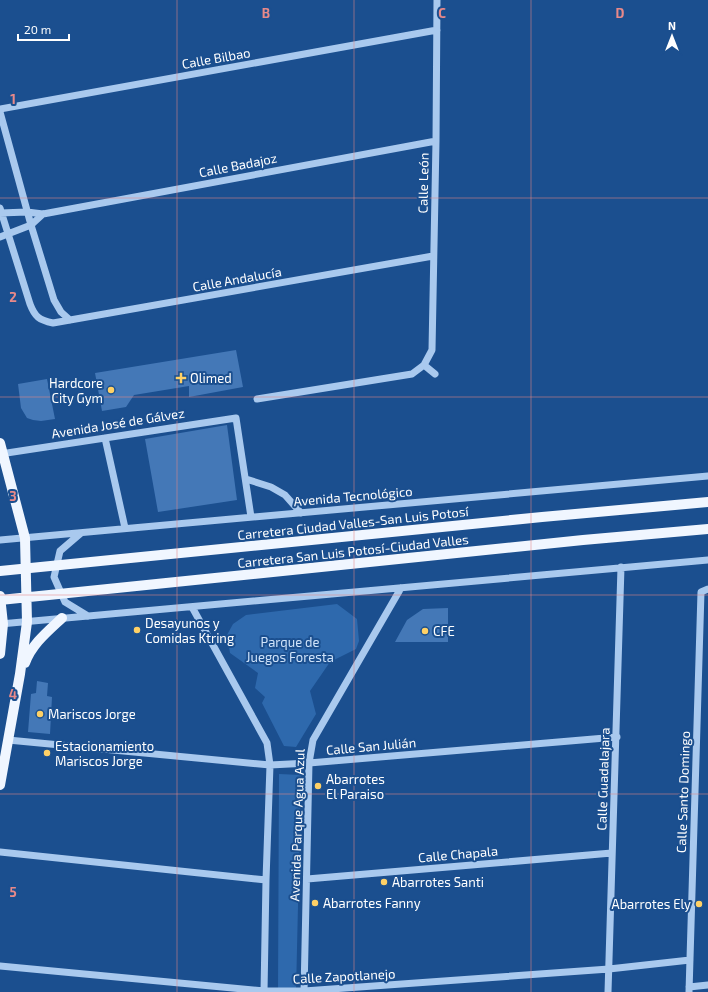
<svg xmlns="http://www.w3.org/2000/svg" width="708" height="992" viewBox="0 0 708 992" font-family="'Exo 2',sans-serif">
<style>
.green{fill:#2e69ad}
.building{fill:#4478b7}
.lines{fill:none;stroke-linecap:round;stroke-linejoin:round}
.minor{stroke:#a9c9ee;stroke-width:7}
.major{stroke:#f0f6ff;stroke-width:10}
.grid{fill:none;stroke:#e88989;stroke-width:1;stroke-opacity:0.55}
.poi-dot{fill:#ffd166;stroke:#1b4f8f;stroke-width:1.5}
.labels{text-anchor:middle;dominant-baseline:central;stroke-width:4;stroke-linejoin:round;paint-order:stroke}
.street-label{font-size:13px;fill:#fff;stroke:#1b4f8f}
.poi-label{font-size:13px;fill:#fff;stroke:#1b4f8f;text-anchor:start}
.park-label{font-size:13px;fill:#cfe3fa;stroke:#1b4f8f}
.grid-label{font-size:13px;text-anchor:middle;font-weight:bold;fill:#e88989;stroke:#1b4f8f;stroke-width:4;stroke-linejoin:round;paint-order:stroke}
</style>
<rect width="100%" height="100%" fill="#1b4f8f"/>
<!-- green -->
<path class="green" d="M 337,604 L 357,619 L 359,641 L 356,649 L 330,662 L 310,691 L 316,714 L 296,747 L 284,746 L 262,703 L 265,697 L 255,688 L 258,673 L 230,653 L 227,635 L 233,624 L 246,615 Z
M 279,774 L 301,775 L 296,992 L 278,992 Z"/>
<!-- building -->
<path class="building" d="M 236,350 L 243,387 L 189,397 L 189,386 L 134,395 L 126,407 L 102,411 L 95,373 Z
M 47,379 L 55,419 L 41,421 L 33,420 L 27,418 L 21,408 L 18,384 Z
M 227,425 L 237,500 L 158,512 L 145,439 Z
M 448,608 L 448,642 L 395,642 L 407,620 L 423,609 Z
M 37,681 L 48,683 L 47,696 L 52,697 L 50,734 L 28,732 L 31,694 L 36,693 Z"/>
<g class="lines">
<!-- minor -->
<path class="minor" d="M 0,109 L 437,30
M 0,112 L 31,225 L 54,300 L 61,312 L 70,320
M 0,208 L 30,304 C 35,317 39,320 53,323 L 433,256
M 0,213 L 27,212 L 43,214 L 436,141
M 0,237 L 31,225 L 43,214
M 424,365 L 435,374
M 257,399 L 412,374 L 424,365 L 432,350 L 436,141 L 437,0
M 105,438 L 125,528
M 0,454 L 236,418 L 251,517
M 246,479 L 271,487 L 285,495 L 301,513
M 81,533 L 60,551 L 54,577 L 65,602 L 88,616
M 0,540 L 708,476
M 192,607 L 267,743 L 270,765 L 266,880 L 264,992
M 0,624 L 708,560
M 8,740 L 270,765 L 309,763 L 617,737
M 0,852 L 266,880
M 307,879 L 612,853
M 0,966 L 264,991 L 304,991 L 609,969 L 690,960
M 689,987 L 708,985
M 304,992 L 309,763 L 313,740 L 401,588
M 608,992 C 612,850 617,709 621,567
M 689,992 L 701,592 L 708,589"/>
<!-- major -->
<path class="major" d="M 0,443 L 25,538 L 27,622 L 20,674 L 0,785
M 0,571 L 542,517 L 708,502
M 0,596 L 3,624 L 0,654
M 0,600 L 583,540 L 708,529
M 25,663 C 32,644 47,632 62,618"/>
</g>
<!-- grid -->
<path class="grid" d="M 177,0 L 177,992M 354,0 L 354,992M 531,0 L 531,992M 0,198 L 708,198M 0,397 L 708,397M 0,595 L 708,595M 0,794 L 708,794"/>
<!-- markers -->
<g class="poi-dot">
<path d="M179 372h4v4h4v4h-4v4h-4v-4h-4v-4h4z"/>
<circle cx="111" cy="390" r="4"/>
<circle cx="137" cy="630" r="4"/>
<circle cx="425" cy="631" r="4"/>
<circle cx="40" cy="714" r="4"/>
<circle cx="47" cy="753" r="4"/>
<circle cx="318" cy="786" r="4"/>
<circle cx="384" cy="882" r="4"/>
<circle cx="315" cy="903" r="4"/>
<circle cx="699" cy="904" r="4"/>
</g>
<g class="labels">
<!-- street labels -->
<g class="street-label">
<text transform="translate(216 58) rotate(-10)">Calle Bilbao</text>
<text transform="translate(238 165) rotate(-11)">Calle Badajoz</text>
<text transform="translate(423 183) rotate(-89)">Calle León</text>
<text transform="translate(237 279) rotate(-10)">Calle Andalucía</text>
<text transform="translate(118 423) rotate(-9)">Avenida José de Gálvez</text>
<text transform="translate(353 496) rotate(-5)">Avenida Tecnológico</text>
<text transform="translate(353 523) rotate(-6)">Carretera Ciudad Valles-San Luis Potosí</text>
<text transform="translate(353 551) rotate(-6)">Carretera San Luis Potosí-Ciudad Valles</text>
<text transform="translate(371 746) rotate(-5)">Calle San Julián</text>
<text transform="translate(603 779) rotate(-88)">Calle Guadalajara</text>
<text transform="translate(683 792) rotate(-88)">Calle Santo Domingo</text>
<text transform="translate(297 825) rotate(-88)">Avenida Parque Agua Azul</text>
<text transform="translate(458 854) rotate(-5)">Calle Chapala</text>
<text transform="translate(344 976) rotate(-3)">Calle Zapotlanejo</text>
</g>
<!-- poi labels -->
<g class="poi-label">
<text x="190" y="378">Olimed</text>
<text x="103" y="383" text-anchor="end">Hardcore<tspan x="103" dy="15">City Gym</tspan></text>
<text x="145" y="623">Desayunos y<tspan x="145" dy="15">Comidas Ktring</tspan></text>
<text x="433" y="631">CFE</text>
<text x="48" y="714">Mariscos Jorge</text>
<text x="55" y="746">Estacionamiento<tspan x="55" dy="15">Mariscos Jorge</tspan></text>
<text x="326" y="779">Abarrotes<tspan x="326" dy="15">El Paraiso</tspan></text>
<text x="392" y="882">Abarrotes Santi</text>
<text x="323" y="903">Abarrotes Fanny</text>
<text x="691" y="904" text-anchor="end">Abarrotes Ely</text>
</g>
<!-- park labels -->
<g class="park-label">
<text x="290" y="642">Parque de<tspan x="290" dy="15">Juegos Foresta</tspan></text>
</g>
</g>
<g class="grid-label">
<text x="266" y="18">B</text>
<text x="442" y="18">C</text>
<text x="620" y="18">D</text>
<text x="13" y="104">1</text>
<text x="13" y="302">2</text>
<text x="13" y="501">3</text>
<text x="13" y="699">4</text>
<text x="13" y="897">5</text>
</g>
<!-- north arrow -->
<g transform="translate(672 36)" stroke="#1b4f8f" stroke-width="3" paint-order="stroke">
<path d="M0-3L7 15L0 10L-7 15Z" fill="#ffffff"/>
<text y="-6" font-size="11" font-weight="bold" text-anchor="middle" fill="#ffffff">N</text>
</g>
<!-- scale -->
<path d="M18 34v6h51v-6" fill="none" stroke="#ffffff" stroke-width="2"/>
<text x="24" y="34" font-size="12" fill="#ffffff" stroke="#1b4f8f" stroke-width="3" paint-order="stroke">20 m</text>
</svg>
